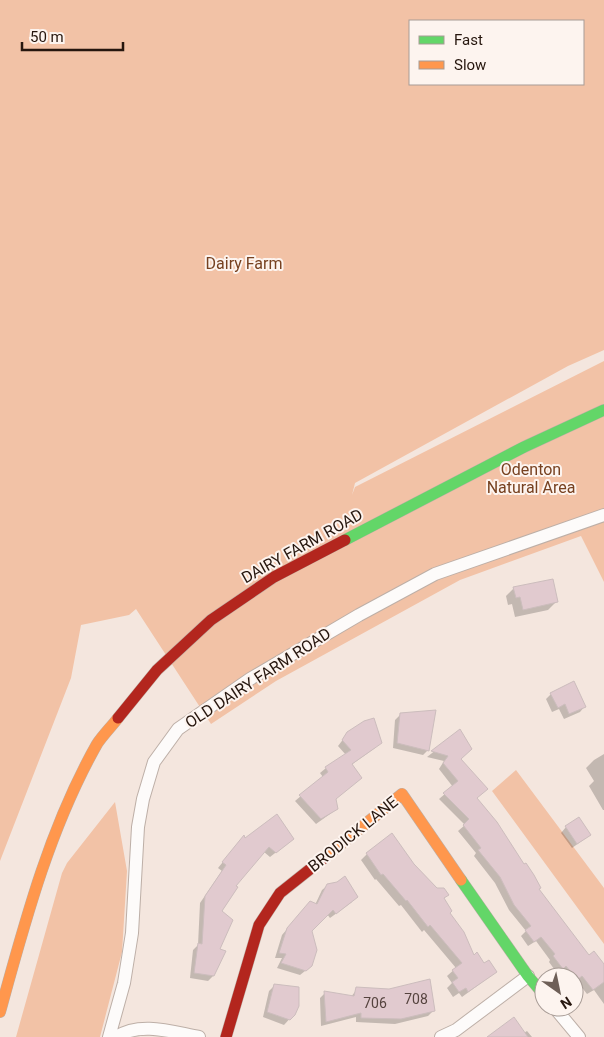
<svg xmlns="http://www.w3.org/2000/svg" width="604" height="1037" viewBox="0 0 604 1037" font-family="Roboto,sans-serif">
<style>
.green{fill:#f2c2a6;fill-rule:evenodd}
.shadow{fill:#0003}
.building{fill:#e1cacf;stroke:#ccbdbd}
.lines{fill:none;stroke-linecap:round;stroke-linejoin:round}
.street-casing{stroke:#bdafa7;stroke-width:14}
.fast-casing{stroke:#bdafa7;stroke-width:12}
.slow-casing{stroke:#bdafa7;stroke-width:12}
.jam-casing{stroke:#bdafa7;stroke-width:12}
.street{stroke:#fdfbfa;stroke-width:12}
.fast{stroke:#63d668;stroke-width:11}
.slow{stroke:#ff974d;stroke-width:11}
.jam{stroke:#b3261e;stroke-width:11}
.labels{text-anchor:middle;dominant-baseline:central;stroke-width:4;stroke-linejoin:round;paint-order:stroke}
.number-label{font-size:14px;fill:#55433e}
.park-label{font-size:16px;fill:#774120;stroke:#fdf4ef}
.street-label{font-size:16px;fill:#26160e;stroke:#fdf4ef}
</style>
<rect width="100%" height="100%" fill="#f4e6de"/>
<!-- green -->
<path class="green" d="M 0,0 L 604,0 L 604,350 L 568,366 L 355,483 L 352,495 L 355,487 L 604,361 L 604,582 L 581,536 L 460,580 L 276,681 L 211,724 L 136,609 L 129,615 L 81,625 L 71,678 L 0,861 ZM 410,21 L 583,21 L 583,84 L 410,84 Z
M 516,770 L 604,888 L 604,944 L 492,791 Z
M 115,802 L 127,871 L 122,952 L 100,1037 L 16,1037 L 62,873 L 67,863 Z"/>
<!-- shadow -->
<path class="shadow" d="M 514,588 L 556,602 L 548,610 L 515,617 L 512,604 L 508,605 L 506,596 Z
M 551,694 L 585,706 L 580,712 L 564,719 L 559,709 L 552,712 L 546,699 Z
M 401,714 L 428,750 L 423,755 L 393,748 L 395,720 Z
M 460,731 L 459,759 L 476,799 L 538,889 L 589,957 L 604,966 L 604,1004 L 594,990 L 587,994 L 576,980 L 574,982 L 574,977 L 565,977 L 560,971 L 557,973 L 549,962 L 550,960 L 536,941 L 528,946 L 521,936 L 526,931 L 509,910 L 495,883 L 474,856 L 476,853 L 458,831 L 465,825 L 439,799 L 453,787 L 439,769 L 444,761 L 427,757 Z
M 348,733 L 375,748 L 351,765 L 335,800 L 337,809 L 316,824 L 295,801 L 323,777 L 320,773 L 326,768 L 346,755 L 338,746 Z
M 604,754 L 604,810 L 603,810 L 589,786 L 594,781 L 586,768 L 594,760 Z
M 566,827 L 590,835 L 572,848 L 561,833 Z
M 245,839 L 293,839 L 270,857 L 264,852 L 234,886 L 220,911 L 218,950 L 213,976 L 208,981 L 190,978 L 193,950 L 198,945 L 200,903 L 222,871 L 218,868 L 239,842 Z
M 367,854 L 413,864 L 437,889 L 447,895 L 443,899 L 449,913 L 473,956 L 496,972 L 462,997 L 459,993 L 453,997 L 447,988 L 452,983 L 447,976 L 456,968 L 424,930 L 422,932 L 401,905 L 399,906 L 376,879 L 375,880 L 361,860 Z
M 328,885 L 352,902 L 330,918 L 327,914 L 311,931 L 311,966 L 305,971 L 300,975 L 277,968 L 282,958 L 275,958 L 282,935 L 305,908 L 315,905 L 322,890 Z
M 274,986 L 294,1014 L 284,1025 L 263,1017 L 269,991 Z
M 357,989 L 433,1011 L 428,1016 L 395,1024 L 356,1022 L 356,1017 L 321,1026 L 320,998 L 325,993 L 351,997 Z
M 527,1031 L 532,1037 L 490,1037 L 524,1033 Z"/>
<!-- building -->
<path class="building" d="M 553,579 L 558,602 L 523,610 L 520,597 L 516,598 L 513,587 Z
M 574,681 L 586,707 L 569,714 L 565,704 L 558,708 L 550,693 Z
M 436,710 L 429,751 L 397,743 L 400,713 Z
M 374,718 L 382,743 L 352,764 L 362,778 L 336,799 L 338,809 L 321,819 L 299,795 L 328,772 L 325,767 L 351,750 L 342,740 L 347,732 L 364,721 Z
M 460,729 L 472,749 L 461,759 L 488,789 L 477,798 L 497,822 L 524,864 L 526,863 L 534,875 L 541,888 L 539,889 L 589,955 L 594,951 L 604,964 L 604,982 L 593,990 L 582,976 L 577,980 L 566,966 L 563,969 L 553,956 L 555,954 L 541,937 L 534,942 L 525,930 L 531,926 L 514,905 L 500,877 L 478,850 L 481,848 L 463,825 L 469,819 L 443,793 L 458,781 L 443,763 L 448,756 L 431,751 Z
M 277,814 L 294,839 L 276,853 L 269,847 L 236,886 L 238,887 L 222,911 L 233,920 L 220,949 L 226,951 L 214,976 L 194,973 L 198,943 L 202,944 L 205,896 L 226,865 L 222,862 L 244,835 L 245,838 Z
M 579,817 L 591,835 L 577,844 L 565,826 Z
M 392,833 L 414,864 L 437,888 L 444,888 L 449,895 L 444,898 L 452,911 L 450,913 L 464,932 L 474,955 L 477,952 L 484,963 L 489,960 L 497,972 L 468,992 L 466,988 L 459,992 L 452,982 L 458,978 L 452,970 L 462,963 L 430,925 L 428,927 L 407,900 L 406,901 L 383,874 L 381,875 L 366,853 Z
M 345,876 L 358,897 L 336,914 L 333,910 L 312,931 L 317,950 L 312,966 L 306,971 L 281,963 L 286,954 L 279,953 L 287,928 L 310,901 L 317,904 L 327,884 L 337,882 Z
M 430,979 L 435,1011 L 401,1019 L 361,1018 L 361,1013 L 326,1022 L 324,991 L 354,996 L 356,987 L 389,989 Z
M 274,984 L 299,987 L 299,1006 L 295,1015 L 290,1020 L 267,1012 Z
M 514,1017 L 528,1037 L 487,1037 Z"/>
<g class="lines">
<defs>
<path id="street" d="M 554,1007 L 579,1037
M 109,1037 L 124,983 L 132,933 L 138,827 L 143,799 L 154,762 L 178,729 L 250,679 L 359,615 L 435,574 L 604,515
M 116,1037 C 141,1021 172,1032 199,1037
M 441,1037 L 456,1030 L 528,976"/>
<path id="fast" d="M 345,540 L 524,447 L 604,410
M 461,880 L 528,976 L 544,995"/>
<path id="slow" d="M 324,858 L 402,794 L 461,880
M 0,1012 C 25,921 50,827 97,744 C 103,735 112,726 118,718"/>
<path id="jam" d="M 118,718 L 157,670 L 211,620 L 274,577 L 345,540
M 226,1037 L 259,925 L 280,893 L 324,858"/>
</defs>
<!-- street casing -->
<use href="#street" class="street-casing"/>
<!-- fast casing -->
<use href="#fast" class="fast-casing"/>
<!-- slow casing -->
<use href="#slow" class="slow-casing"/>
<!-- jam casing -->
<use href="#jam" class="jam-casing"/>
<!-- street -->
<use href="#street" class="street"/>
<!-- fast -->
<use href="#fast" class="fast"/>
<!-- slow -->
<use href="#slow" class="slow"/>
<!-- jam -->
<use href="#jam" class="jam"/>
</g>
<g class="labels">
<!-- number labels -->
<g class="number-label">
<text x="416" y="999">708</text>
<text x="375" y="1003">706</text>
</g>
<!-- park labels -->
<g class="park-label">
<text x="244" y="263">Dairy Farm</text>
<text x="531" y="469">Odenton<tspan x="531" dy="18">Natural Area</tspan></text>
</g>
<!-- street labels -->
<g class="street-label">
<text transform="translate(302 546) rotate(-29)">DAIRY FARM ROAD</text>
<text transform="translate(258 678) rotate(-33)">OLD DAIRY FARM ROAD</text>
<text transform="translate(353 834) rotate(-39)">BRODICK LANE</text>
</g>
</g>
<!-- legend -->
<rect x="409" y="20" width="175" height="65" fill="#fdf4ef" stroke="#a79b95"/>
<rect x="419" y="36" width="25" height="8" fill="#63d668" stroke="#a79b95"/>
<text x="454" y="45" font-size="15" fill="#26160e">Fast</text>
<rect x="419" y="61" width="25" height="8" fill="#ff974d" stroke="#a79b95"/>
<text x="454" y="70" font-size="15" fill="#26160e">Slow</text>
<!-- north arrow -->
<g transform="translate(559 992) rotate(147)"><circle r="24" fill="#fdf4ef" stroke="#a79b95"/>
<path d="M0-4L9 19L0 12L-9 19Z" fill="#6e5f57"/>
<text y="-8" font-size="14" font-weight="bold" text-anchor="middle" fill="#26160e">N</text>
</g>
<!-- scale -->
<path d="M22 42v8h101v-8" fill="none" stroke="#26160e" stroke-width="2.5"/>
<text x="30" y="42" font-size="15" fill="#26160e" stroke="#fdf4ef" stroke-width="4" paint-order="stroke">50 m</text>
</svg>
